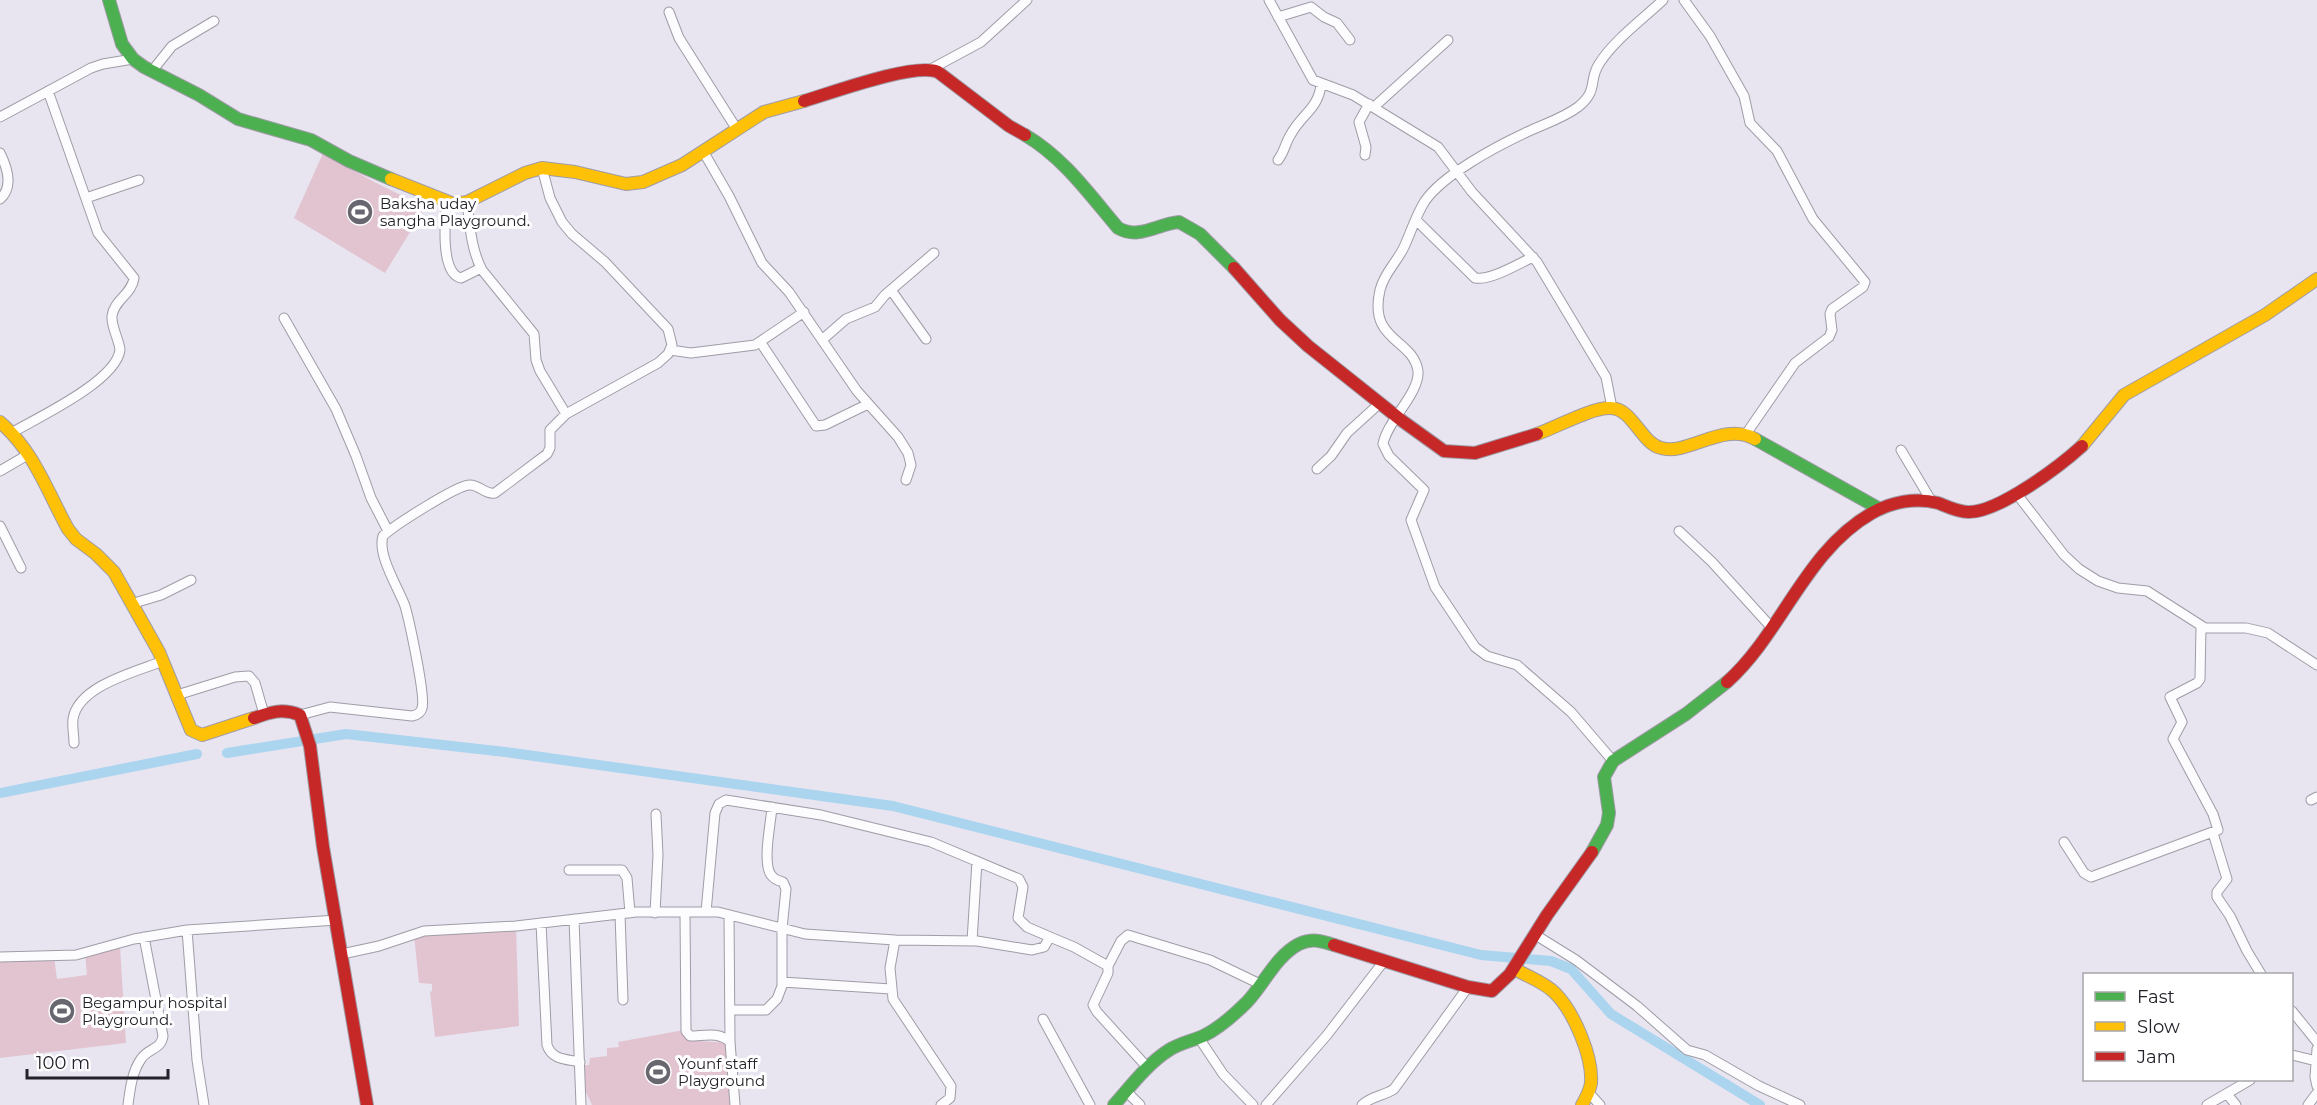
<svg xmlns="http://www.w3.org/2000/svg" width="2317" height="1105" viewBox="0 0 2317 1105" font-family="Montserrat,sans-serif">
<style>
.green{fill:#e2c4d1}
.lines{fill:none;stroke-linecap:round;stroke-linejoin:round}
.canal{stroke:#abd4ee;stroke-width:10}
.street-casing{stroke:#9f9ca6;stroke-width:11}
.fast-casing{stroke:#9f9ca6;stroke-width:14}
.slow-casing{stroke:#9f9ca6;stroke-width:14}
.jam-casing{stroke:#9f9ca6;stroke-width:14}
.street{stroke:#fcfbfd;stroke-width:9}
.fast{stroke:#4caf50;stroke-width:12}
.slow{stroke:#ffc107;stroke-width:12}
.jam{stroke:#c62828;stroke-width:12}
.labels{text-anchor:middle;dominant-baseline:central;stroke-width:6;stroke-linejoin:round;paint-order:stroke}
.poi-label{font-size:15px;fill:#232129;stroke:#fff;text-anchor:start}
</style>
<rect width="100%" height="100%" fill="#e8e5f1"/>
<!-- green -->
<path class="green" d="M 324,151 C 356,174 390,191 426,206 L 385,273 L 294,218 Z
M 516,926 L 519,1026 L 435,1037 L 430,992 L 432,991 L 432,984 L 419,983 L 414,935 Z
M 120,946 L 126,1043 L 0,1058 L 0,956 L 54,956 L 57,979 L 87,975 L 85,953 Z
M 684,1030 L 689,1038 L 699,1041 L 731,1043 L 736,1105 L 592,1105 L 580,1079 L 582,1065 L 589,1065 L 590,1058 L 607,1056 L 607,1048 L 619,1047 L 618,1042 Z"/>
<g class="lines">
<!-- canal -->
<path class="canal" d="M 227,753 L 346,734 L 505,752 L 893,806 L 1481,955 L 1551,961 L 1571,969 L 1611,1014 L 1760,1105
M 0,793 L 197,754"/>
<defs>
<path id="street" d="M 1269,0 L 1313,80 L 1353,95 L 1438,147 L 1472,192 L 1537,262 L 1606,377 L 1612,408
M 1684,0 L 1710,36 L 1744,96 L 1750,123 L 1777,151 L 1813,219 L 1865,282 L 1863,287 L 1832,309 L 1830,314 L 1832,330 L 1829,337 L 1795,363 L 1746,434
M 669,12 L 679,38 L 736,128
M 1278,17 L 1311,7 L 1324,17 L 1337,23 L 1350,40
M 931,69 L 981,42 L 1027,0
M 152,71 L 172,46 L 214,21
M 1374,107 L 1448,40
M 0,117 L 91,68 L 103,64 L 133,59
M 703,151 L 729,196 L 762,263 L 789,292 L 857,391 L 898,437 L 908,453 L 911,465 L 906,480
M 0,153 C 7,167 14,187 0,199
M 1365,155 L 1366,147 L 1359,122 L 1369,104
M 1278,160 C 1285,151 1285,143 1291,134 C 1302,114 1318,109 1321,85
M 86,198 L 139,180
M 467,202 C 470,226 471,249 482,270 L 534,334 L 536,360 L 540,371 L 566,414
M 447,203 C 445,220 440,273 461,278 L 481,268
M 1416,220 L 1475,278 C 1490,281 1518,264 1533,257
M 891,290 L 926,339
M 284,318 L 336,409 L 356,456 L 371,498 L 388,531
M 823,339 L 846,319 L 875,307 L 885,295 L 934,253
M 761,343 L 816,426 L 825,425 L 868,404
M 670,350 L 691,353 L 755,345 L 804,312
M 13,432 C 39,417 116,381 120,350 C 119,339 111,327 112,316 C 114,300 132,294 134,278 L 98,233 L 48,91
M 1901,450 L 1932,502
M 1317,469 L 1331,456 L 1347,433 L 1380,403
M 0,471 L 29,454
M 2016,493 L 2064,555 L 2079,569 L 2098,581 L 2118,588 L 2147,591 L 2205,628 L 2246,628 L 2268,633 L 2317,665
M 0,526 L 21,568
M 1679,531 L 1712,562 L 1772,628
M 131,604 L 161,595 L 191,580
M 177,695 L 235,677 L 249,676 L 255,683 L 264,714
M 300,715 L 330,707 L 412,716 C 417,715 421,713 422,708 C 426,697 409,620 405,606 C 398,587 377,555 383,536 C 393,526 456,486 469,485 C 479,484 485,495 495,493 L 547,454 L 550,448 L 550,430 L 566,414 L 658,363 L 668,354 L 672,345 L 668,329 L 605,262 L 572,234 L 562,222 L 550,198 L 542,168
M 74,743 C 74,735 72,727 73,719 C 78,686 135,672 163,661
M 1613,761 L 1571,712 L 1517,665 L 1487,656 L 1475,647 L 1435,587 L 1411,520 L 1424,490 L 1389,456 L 1383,444 C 1387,421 1420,393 1418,371 C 1413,338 1368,342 1380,290 C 1384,273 1397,262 1404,247 C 1411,232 1416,215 1425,201 C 1443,175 1495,147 1525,133 C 1543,124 1562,119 1578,107 C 1599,90 1588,81 1599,64 C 1613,41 1643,19 1663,0
M 2311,800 L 2317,797
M 2213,833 L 2227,879 L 2217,892 L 2217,897 L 2230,916 L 2247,951 L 2261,974
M 2064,842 L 2084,873 L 2091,877 L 2218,830 L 2213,814 L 2173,739 L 2182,722 L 2170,697 L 2197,683 L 2200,679 L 2201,627
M 569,870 L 622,870 L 627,878 L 630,913
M 706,912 L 715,813 L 719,804 L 726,800 L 821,815 L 931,842 L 1019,879 L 1023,887 L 1018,918 L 1027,927 L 1050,937
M 655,913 L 658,855 L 656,814
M 620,914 L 623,1000
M 685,914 L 686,1031 L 690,1036 C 704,1036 718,1031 730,1042 L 735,1105
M 729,915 L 730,1042
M 574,919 L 581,1105
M 541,923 L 547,1045 C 552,1060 566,1059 580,1062
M 187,930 L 197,1060 L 204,1105
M 1534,934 L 1576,960 L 1637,1006 L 1687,1050 L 1705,1055 L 1759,1086 L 1800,1105
M 895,940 L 890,968 L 893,999 L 951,1086 L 950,1098 L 941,1105
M 972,941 L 977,861
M 342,954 L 379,946 L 424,931 L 516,926 L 636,912 L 718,912 L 805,934 L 895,940 L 977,941 L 1032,950 L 1044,947 L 1050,937 L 1074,947 L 1108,966 L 1108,973 L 1093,1005 L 1097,1012 L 1147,1067
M 0,957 L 76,955 L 134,939 L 187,930 L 337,920
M 1108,966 L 1121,941 L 1128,935 L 1210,960 L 1262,985
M 782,982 L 891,989
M 730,1010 L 766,1010 L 777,999 L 782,986 L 782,929 L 786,889 L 783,882 C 779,881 774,879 771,875 C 762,862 771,823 772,807
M 2292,1011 L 2317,1042
M 1043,1019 L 1090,1105
M 1199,1038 L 1223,1074 L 1253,1105
M 2317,1049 L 2315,1077 L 2317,1086
M 2292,1055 L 2316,1061
M 1126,1091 L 1140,1105
M 1589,1093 L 1600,1105
M 2227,1094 L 2236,1105
M 128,1105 C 130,1089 132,1072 141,1059 C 148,1048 161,1050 163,1036 L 144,937
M 1266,1105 L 1327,1035 L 1384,961
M 1362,1105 C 1371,1096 1384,1096 1394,1089 L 1468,987
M 2207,1105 L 2250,1080
M 2308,1105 L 2317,1093"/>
<path id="fast" d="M 109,0 L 122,44 L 133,59 L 144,67 L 199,95 L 238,119 L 311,140 L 349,161 L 391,179
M 1025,135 C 1064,158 1089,194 1118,228 C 1139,240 1157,224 1179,222 L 1200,234 L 1234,268
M 1755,439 L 1880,509
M 1592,852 L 1607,825 L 1609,813 L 1604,777 L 1613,761 L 1686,714 L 1727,682
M 1114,1105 C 1131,1086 1147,1064 1169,1050 C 1180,1043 1192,1041 1203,1036 C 1220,1028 1234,1015 1247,1002 C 1264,984 1276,956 1299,944 C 1312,938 1322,941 1334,945"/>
<path id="slow" d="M 391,179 L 454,204 L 467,202 L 525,173 L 542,168 L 575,172 L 626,184 L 643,182 L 682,165 L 764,112 L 804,101
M 0,422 C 34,451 47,491 68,529 L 76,539 L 96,554 L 114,572 L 159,652 L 191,730 L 202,735 L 254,718
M 1537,434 C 1557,427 1592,407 1611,408 C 1633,409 1641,443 1661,448 C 1688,456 1723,421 1755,439
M 2082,446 L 2124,395 L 2265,315 L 2317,279
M 1515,969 C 1528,977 1544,982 1555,993 C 1574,1012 1593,1057 1591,1083 C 1590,1091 1586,1098 1582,1105"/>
<path id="jam" d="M 804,101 C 831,93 915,62 938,72 L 1009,126 L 1025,135
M 1234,268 L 1280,320 L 1308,346 L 1401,420 L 1444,451 L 1475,453 L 1537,434
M 1727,682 C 1782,633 1805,551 1872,513 C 1891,502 1916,497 1938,503 C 1948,507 1958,512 1968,512 C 1998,513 2060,466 2082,446
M 254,718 C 271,712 282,708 300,715 L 310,746 L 323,847 L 367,1105
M 1334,945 L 1468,987 L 1492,991 L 1510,974 L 1547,915 L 1592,852"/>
</defs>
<!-- street casing -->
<use href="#street" class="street-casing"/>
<!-- fast casing -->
<use href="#fast" class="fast-casing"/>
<!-- slow casing -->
<use href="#slow" class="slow-casing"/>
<!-- jam casing -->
<use href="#jam" class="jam-casing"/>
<!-- street -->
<use href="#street" class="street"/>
<!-- fast -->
<use href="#fast" class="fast"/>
<!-- slow -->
<use href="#slow" class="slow"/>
<!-- jam -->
<use href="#jam" class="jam"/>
</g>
<!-- icons -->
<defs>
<symbol id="stadium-disc" viewBox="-11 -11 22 22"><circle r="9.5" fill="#68666f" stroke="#fff"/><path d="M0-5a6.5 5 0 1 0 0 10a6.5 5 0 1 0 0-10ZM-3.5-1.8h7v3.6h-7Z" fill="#fff"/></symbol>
</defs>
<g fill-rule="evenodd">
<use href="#stadium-disc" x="345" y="197" width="30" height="30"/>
<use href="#stadium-disc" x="47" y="996" width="30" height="30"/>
<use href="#stadium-disc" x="643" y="1057" width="30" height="30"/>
</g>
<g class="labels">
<!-- poi labels -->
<g class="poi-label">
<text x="380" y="203">Baksha uday<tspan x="380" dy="17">sangha Playground.</tspan></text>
<text x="82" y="1002">Begampur hospital<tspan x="82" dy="17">Playground.</tspan></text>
<text x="678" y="1063">Younf staff<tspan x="678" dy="17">Playground</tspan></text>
</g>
</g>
<!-- legend -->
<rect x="2083" y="973" width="210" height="108" fill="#ffffff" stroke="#a7a6a9" stroke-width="1.5"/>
<rect x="2095" y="992" width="30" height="9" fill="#4caf50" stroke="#a7a6a9" stroke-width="1.5"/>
<text x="2137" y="1003" font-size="18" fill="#232129">Fast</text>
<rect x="2095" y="1022" width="30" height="9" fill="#ffc107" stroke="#a7a6a9" stroke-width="1.5"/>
<text x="2137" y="1033" font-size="18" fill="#232129">Slow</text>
<rect x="2095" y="1052" width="30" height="9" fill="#c62828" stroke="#a7a6a9" stroke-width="1.5"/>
<text x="2137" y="1063" font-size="18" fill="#232129">Jam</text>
<!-- scale -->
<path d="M27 1069v9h141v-9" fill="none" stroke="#232129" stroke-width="3"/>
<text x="36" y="1069" font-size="18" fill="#232129" stroke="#ffffff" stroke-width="4.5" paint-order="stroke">100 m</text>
</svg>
